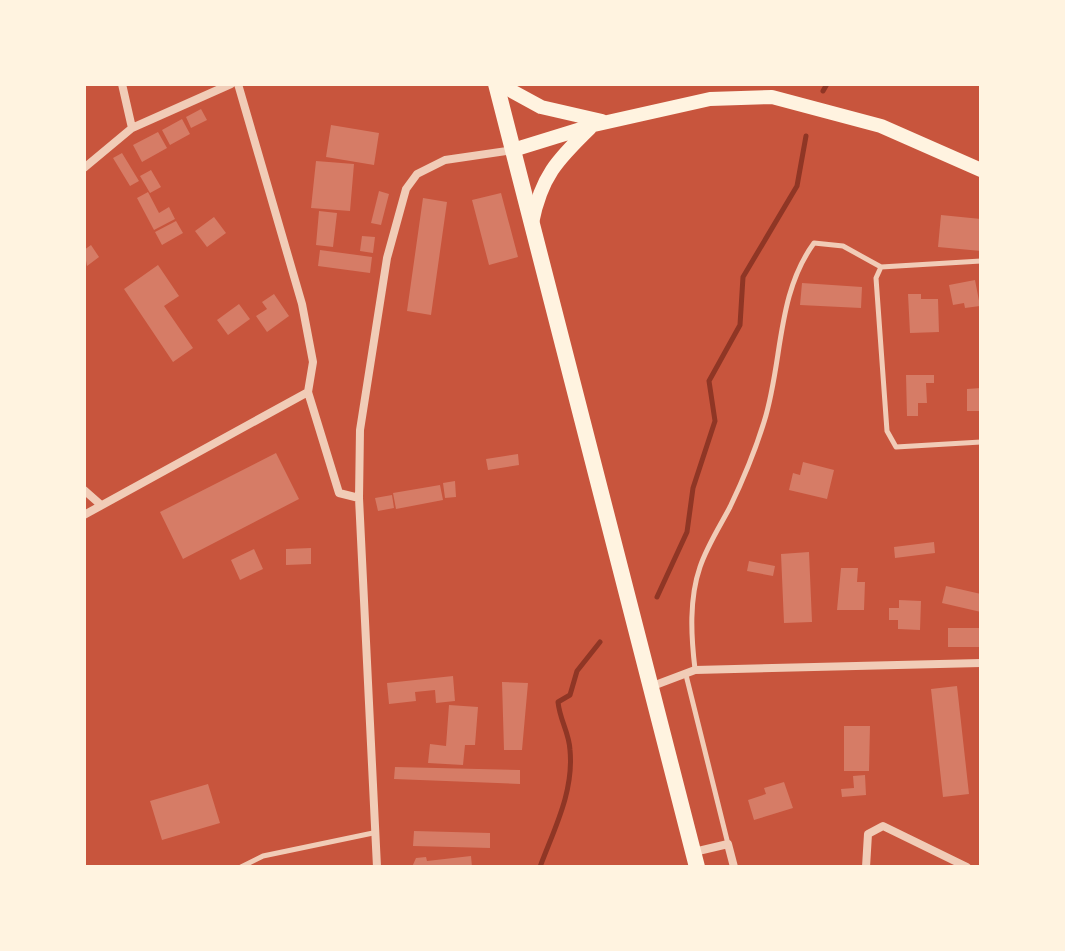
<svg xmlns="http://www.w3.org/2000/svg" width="1065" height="951" viewBox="0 0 1065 951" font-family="Lato,sans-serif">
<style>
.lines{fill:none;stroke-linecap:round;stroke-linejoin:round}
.stream{stroke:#8f3625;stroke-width:5}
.building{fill:#d67c66}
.service{stroke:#f1ccb7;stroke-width:5}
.minor{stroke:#f1ccb7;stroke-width:8}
.secondary{stroke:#fff3e0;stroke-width:14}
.primary{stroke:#fff3e0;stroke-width:16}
</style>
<rect width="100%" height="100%" fill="#c8553d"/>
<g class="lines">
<!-- stream -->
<path class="stream" d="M 823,91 L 827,84
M 657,597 L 687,532 L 693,488 L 715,421 L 709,381 L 740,325 L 743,277 L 797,186 L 806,136
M 540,867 C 554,829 574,792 570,750 C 569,732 560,721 558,702 L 570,695 L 577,671 L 600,642"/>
</g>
<!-- building -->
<path class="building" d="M 201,109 L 207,120 L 191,128 L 186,117 Z
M 182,119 L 190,134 L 170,145 L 162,130 Z
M 331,125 L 379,133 L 374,165 L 326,157 Z
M 158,132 L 167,148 L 142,162 L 133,145 Z
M 122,153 L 139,181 L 130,186 L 113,158 Z
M 316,161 L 354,164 L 350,211 L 311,208 Z
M 151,170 L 161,187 L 150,193 L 140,176 Z
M 379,191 L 389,194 L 381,225 L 371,223 Z
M 148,192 L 159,213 L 169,207 L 175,219 L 154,230 L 137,198 Z
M 501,193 L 518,257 L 489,265 L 472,200 Z
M 423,198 L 447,202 L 431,315 L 407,311 Z
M 319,211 L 337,213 L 333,247 L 316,245 Z
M 941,215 L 981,219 L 981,251 L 938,247 Z
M 214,217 L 226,233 L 207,247 L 195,231 Z
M 176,221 L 183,233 L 162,245 L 155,232 Z
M 362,236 L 375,237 L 373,253 L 360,251 Z
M 91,245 L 99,257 L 87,266 L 84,250 Z
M 320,250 L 372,257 L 370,273 L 318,266 Z
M 158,265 L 179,296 L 164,306 L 193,348 L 173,362 L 124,289 Z
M 975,280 L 980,306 L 965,308 L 964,303 L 953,305 L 949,285 Z
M 802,283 L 862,287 L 861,308 L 800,305 Z
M 274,294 L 289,316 L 267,332 L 256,316 L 267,309 L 262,302 Z
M 908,294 L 921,294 L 921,299 L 938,299 L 939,332 L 910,333 Z
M 239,304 L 250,319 L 228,335 L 217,320 Z
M 906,375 L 934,375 L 934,383 L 926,383 L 927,403 L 918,403 L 918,416 L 907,416 Z
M 981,388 L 981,411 L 967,411 L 967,389 Z
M 276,453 L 299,499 L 183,559 L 160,512 Z
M 518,454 L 519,465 L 488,470 L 486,459 Z
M 803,462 L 834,470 L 827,499 L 789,490 L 793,473 L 800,475 Z
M 455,481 L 456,497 L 445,498 L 443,483 Z
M 440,485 L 443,500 L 396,509 L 393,493 Z
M 392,495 L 394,508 L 378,511 L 375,498 Z
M 934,542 L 935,553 L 895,558 L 894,547 Z
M 311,548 L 311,564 L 286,565 L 286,549 Z
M 254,549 L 263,569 L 240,580 L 231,560 Z
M 809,552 L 812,622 L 784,623 L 781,554 Z
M 749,561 L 775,566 L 773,576 L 747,571 Z
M 841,568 L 858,568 L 857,582 L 865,582 L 864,610 L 837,610 Z
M 946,586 L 981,594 L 981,612 L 942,603 Z
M 899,600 L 921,601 L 920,630 L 898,629 L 898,620 L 889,620 L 889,608 L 899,608 Z
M 948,628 L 981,628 L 981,647 L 948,647 Z
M 453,676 L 455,701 L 436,703 L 435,690 L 415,692 L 416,701 L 389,704 L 387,683 Z
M 502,682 L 528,683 L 522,750 L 504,750 Z
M 957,686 L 969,794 L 943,797 L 931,689 Z
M 449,705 L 478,707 L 475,745 L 465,745 L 463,765 L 428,763 L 430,744 L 446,746 Z
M 844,726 L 870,726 L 869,771 L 844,771 Z
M 395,767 L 520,770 L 520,784 L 394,779 Z
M 865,775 L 866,795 L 842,797 L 841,789 L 854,788 L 853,776 Z
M 784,782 L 793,808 L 754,820 L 748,800 L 766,794 L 764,788 Z
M 208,784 L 220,823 L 162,840 L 150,801 Z
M 414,831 L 490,833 L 490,848 L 413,846 Z
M 471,856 L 472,867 L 412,867 L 416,858 L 426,857 L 427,861 Z"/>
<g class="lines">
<!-- service -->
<path class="service" d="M 881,267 L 876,278 L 887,431 L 896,447 L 981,442
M 695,669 C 691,636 689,599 700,567 C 707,546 720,526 730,507 C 743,480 755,451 764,422 C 783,362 776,295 814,243 L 843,246 L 881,267 L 981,261
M 686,675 L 728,844
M 241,867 L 263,856 L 373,833"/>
<!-- minor -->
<path class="minor" d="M 122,84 L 132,128
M 238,84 L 302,304 L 313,362 L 308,392 L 339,493 L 359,498
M 84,168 L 132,128 L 231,84
M 84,490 L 101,505
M 84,515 L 308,392
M 650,687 L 695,670 L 981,663
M 694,852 L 728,844 L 734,867
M 377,867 L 359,498 L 360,430 L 387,258 L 406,189 L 417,174 L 445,160 L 513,150
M 866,867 L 868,834 L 883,826 L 967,867"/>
<!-- secondary -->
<path class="secondary" d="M 499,84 L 541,107 L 602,121
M 513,150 L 594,125 L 710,99 L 772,97 L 881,126 L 981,170
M 532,223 C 541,177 557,160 590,128"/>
<!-- primary -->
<path class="primary" d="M 496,84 L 697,867"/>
</g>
<!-- border -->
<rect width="1065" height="951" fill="none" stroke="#fff3e0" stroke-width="172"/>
</svg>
